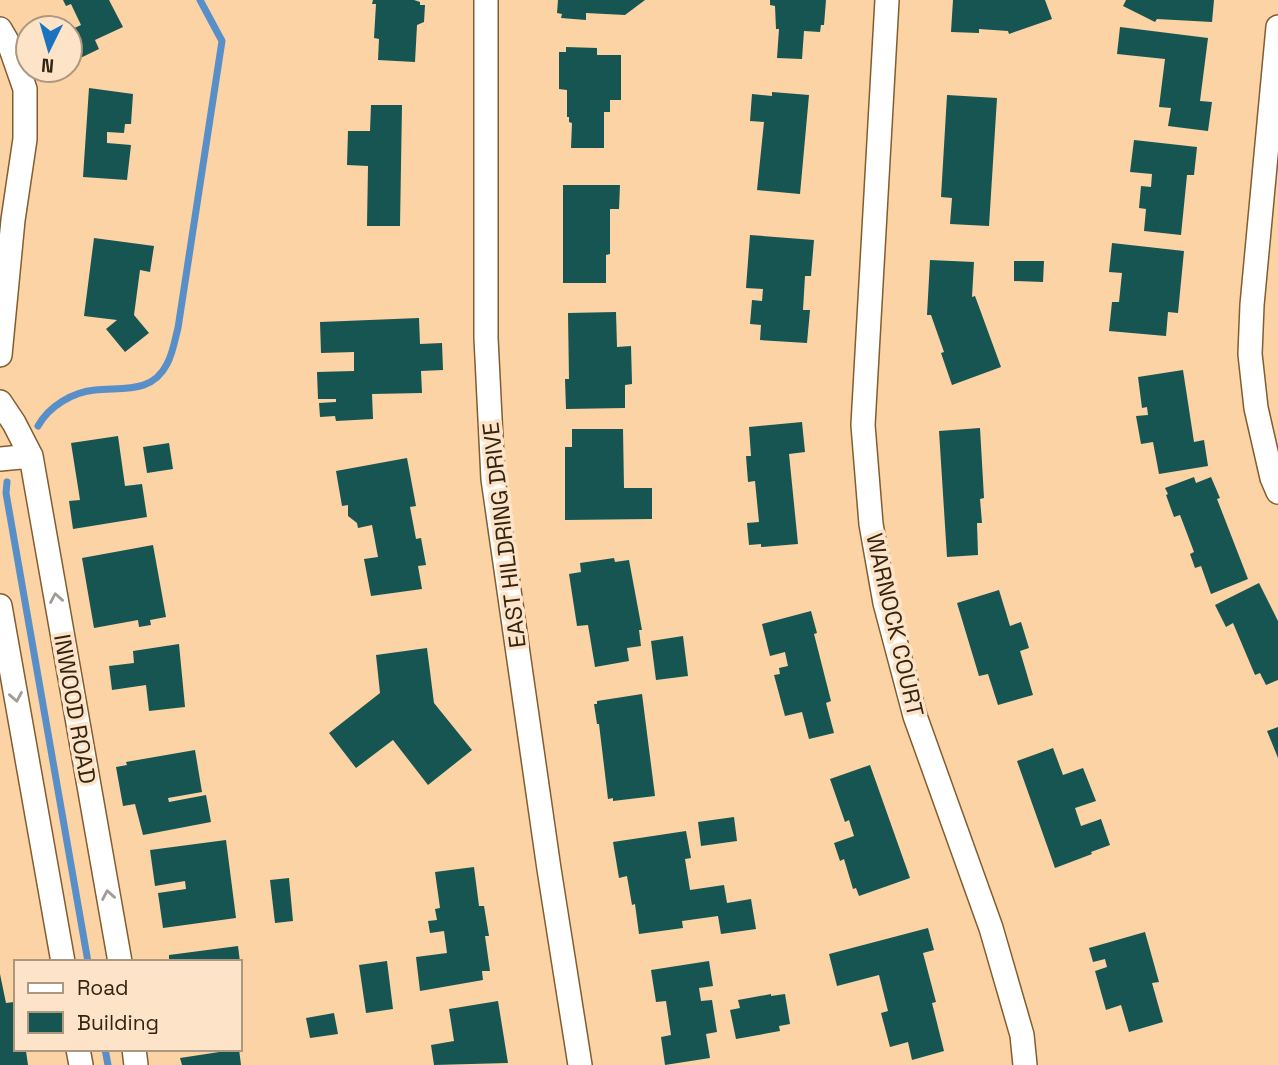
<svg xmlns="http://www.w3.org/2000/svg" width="1278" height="1065" viewBox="0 0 1278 1065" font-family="'Space Grotesk',sans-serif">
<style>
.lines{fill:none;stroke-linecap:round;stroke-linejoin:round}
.stream{stroke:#588fc8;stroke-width:7}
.building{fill:#165552}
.street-casing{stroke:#815d30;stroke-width:26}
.street{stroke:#fff;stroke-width:23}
.oneway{stroke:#a39c94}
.labels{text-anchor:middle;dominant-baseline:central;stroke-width:7;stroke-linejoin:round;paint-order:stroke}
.street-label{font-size:23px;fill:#332411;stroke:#fde4c8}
</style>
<rect width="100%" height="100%" fill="#fcd3a4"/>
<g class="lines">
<!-- stream -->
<path class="stream" d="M 38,426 C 49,406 73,392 95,390 C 122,387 152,394 167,364 C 173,353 175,339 178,328 L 222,41 L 200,0
M 7,482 L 6,493 L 88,962
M 105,1049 L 108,1065"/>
</g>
<!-- building -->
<path class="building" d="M 63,0 L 109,0 L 123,27 L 95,40 L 99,49 L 70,63 L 70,30 L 81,25 L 71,4 L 66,6 Z
M 373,0 L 414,0 L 420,2 L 420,5 L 425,5 L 424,22 L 417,25 L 415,62 L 378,60 L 379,39 L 374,38 L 376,4 L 372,4 Z
M 558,0 L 645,0 L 625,15 L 586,13 L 586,20 L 561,18 L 562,14 L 557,13 Z
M 770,0 L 826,0 L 824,25 L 821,25 L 820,32 L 804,31 L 802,59 L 777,58 L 779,29 L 776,29 L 775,6 L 770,5 Z
M 953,0 L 1045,0 L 1052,19 L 1009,34 L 1008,31 L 979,29 L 979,33 L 951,32 Z
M 1126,0 L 1214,0 L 1212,22 L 1157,19 L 1155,22 L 1123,6 Z
M 1120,27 L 1208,38 L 1200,101 L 1212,102 L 1208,131 L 1168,126 L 1171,108 L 1159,107 L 1165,59 L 1117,54 Z
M 566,47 L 597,48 L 597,55 L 621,55 L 621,100 L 610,100 L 610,112 L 604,112 L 604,148 L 571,148 L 572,123 L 569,122 L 569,117 L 567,117 L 567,90 L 559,89 L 559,52 L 566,52 Z
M 89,88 L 133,94 L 131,124 L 125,124 L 124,133 L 107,132 L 107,143 L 131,145 L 127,180 L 83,177 Z
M 772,92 L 809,95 L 800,194 L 757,190 L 764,122 L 750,121 L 752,94 L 772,96 Z
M 947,95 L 997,98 L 989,226 L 950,224 L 952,198 L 941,197 Z
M 371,105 L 402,105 L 400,226 L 367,226 L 368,166 L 347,165 L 348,131 L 370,131 Z
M 1134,140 L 1197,147 L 1194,175 L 1187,175 L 1181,235 L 1144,231 L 1146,209 L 1139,208 L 1141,186 L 1151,187 L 1152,174 L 1130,172 Z
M 563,185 L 620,185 L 619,209 L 610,209 L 610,254 L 606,255 L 606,283 L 563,283 Z
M 750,235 L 814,240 L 811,276 L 805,276 L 803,310 L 810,310 L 807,343 L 760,340 L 761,325 L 750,324 L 752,300 L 762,301 L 763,289 L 746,288 Z
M 94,238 L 154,246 L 150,272 L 140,270 L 134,315 L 149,333 L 125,352 L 106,329 L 117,320 L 84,316 Z
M 1112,243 L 1184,251 L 1178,313 L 1168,312 L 1166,336 L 1109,331 L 1112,302 L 1119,302 L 1122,273 L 1109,272 Z
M 930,260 L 974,262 L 972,297 L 975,296 L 1001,367 L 952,385 L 941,353 L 944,352 L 931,315 L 927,315 Z
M 1014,261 L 1044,261 L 1043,282 L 1014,281 Z
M 616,312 L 617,347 L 631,346 L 632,384 L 625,385 L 625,408 L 566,409 L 565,379 L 569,379 L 568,313 Z
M 419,318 L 420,344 L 442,343 L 443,370 L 421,371 L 422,393 L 372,394 L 373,419 L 336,421 L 335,416 L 320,417 L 319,403 L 336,402 L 336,399 L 318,399 L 317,372 L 354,371 L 354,352 L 321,353 L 320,322 Z
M 1183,370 L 1194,442 L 1204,440 L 1208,466 L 1159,474 L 1153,442 L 1141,444 L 1136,416 L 1148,415 L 1147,407 L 1142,408 L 1138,377 Z
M 802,422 L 805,452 L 789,454 L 798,544 L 761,547 L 761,544 L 749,545 L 747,523 L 759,522 L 755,481 L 748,482 L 746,456 L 751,456 L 749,427 Z
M 980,428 L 984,498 L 980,499 L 982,523 L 977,523 L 978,555 L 947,557 L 939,431 Z
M 572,429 L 623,429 L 624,488 L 652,488 L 652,519 L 565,520 L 565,447 L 572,447 Z
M 118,436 L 125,486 L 142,484 L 147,517 L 73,529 L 69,501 L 80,500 L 71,443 Z
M 169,443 L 173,469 L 147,473 L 143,447 Z
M 407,458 L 416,506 L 410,507 L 416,539 L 421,538 L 426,565 L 418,566 L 422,589 L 371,596 L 364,559 L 378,557 L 372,525 L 358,528 L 357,523 L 348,516 L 348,505 L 342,506 L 336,471 Z
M 1194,477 L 1196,483 L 1211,477 L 1220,498 L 1217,499 L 1248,579 L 1211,594 L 1201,566 L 1195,568 L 1190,554 L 1194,552 L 1180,515 L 1174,517 L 1166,495 L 1168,494 L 1165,488 Z
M 153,545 L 166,617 L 150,620 L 151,625 L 139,627 L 138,620 L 94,628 L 82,558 Z
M 614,558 L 615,562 L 629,560 L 642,630 L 639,630 L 641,646 L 627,648 L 629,661 L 595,667 L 588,625 L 577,626 L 569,574 L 581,572 L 580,563 Z
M 1259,583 L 1278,621 L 1278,680 L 1266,685 L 1260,673 L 1255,675 L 1233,623 L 1226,627 L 1215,605 Z
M 999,590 L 1010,626 L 1021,622 L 1029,648 L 1020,651 L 1033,695 L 998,705 L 988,674 L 979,676 L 957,603 Z
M 811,611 L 817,633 L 814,634 L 831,701 L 826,703 L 834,733 L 809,739 L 802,712 L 785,716 L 774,675 L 780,674 L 779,668 L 788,666 L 785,652 L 770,656 L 762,624 Z
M 683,636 L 688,676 L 656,680 L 651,641 Z
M 179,644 L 185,707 L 149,711 L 146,685 L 112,690 L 109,666 L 134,663 L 133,651 Z
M 427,648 L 434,703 L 472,750 L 428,785 L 393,740 L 356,768 L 329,733 L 380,693 L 376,655 Z
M 642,694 L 655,796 L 613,801 L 613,798 L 608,799 L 599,724 L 597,724 L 594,704 L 597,704 L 597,701 Z
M 1278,727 L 1278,758 L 1267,731 Z
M 1053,748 L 1063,775 L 1083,768 L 1096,801 L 1075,808 L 1081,826 L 1101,819 L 1110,845 L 1091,852 L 1092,854 L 1055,868 L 1017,761 Z
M 195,750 L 202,792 L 168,798 L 169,802 L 206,795 L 211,822 L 143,835 L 135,804 L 123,806 L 116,767 L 127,765 L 126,762 Z
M 870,765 L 910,878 L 859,896 L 856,888 L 853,889 L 844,859 L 840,861 L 834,843 L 854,836 L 849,820 L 845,822 L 830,779 Z
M 734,817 L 737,841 L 701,846 L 698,822 Z
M 686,831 L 691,858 L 685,859 L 690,890 L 724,885 L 727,903 L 751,899 L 756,929 L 721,934 L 718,916 L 682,921 L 683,928 L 639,934 L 635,904 L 632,905 L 627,876 L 619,878 L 613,842 Z
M 226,840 L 236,918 L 163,928 L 158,893 L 186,889 L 185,881 L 155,886 L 150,850 Z
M 474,867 L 479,906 L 484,906 L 489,936 L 485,936 L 490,971 L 482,971 L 483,980 L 420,991 L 416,957 L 447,953 L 444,931 L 430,933 L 428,921 L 437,920 L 435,909 L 440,908 L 435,872 Z
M 289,878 L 293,921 L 275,923 L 270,880 Z
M 928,928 L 934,950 L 923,953 L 936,1002 L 932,1003 L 944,1051 L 912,1060 L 908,1042 L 890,1047 L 881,1013 L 888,1011 L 879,975 L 837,986 L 829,954 Z
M 1145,932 L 1159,982 L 1152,983 L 1163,1022 L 1129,1032 L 1121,1005 L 1106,1010 L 1095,971 L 1107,967 L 1105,959 L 1093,962 L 1089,948 Z
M 238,946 L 240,962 L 169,962 L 169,955 Z
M 387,961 L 393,1009 L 366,1013 L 359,965 Z
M 709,961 L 713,986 L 699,988 L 701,1001 L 712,1000 L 717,1032 L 706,1034 L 710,1058 L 665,1065 L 661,1037 L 671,1035 L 666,1001 L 656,1002 L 651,970 Z
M 0,974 L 6,1003 L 14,1002 L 16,1029 L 13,1029 L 16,1052 L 26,1051 L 28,1065 L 0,1065 Z
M 771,994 L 771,996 L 785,994 L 790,1024 L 779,1026 L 780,1031 L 736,1039 L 730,1010 L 740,1008 L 738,1000 Z
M 498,1001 L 508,1063 L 434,1065 L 431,1045 L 454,1041 L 449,1009 Z
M 334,1013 L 338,1034 L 310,1038 L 306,1018 Z
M 239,1049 L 241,1065 L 182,1065 L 180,1058 Z"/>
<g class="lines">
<defs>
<path id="street" d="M 486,0 L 486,338 L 493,479 L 549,869 L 580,1065
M 887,0 L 863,425 L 871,524 L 885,603 L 915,716 L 991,928 L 1022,1035 L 1025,1065
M 1278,27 L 1252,305 L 1250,354 L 1256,408 L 1272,478 L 1278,492
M 0,29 L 10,46 L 25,89 L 25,139 L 13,220 L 0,355
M 0,402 L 14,423 L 31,456 L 120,962
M 0,459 L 31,456
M 0,606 L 63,962
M 78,1049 L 81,1065
M 134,1049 L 136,1065"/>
</defs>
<!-- street casing -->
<use href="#street" class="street-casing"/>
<!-- street -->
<use href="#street" class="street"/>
</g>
<!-- one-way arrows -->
<defs><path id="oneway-chevron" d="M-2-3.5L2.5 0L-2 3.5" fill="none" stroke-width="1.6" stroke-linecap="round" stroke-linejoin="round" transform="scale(1.75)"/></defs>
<g class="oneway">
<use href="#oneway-chevron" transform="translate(56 598) rotate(-100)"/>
<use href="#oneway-chevron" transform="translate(16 697) rotate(80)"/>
<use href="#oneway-chevron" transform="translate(108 895) rotate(-100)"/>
</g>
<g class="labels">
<!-- street labels -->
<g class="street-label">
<text transform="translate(504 535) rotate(-97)">EAST HILDRING DRIVE</text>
<text transform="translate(895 625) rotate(77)">WARNOCK COURT</text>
<text transform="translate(75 709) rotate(80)">INWOOD ROAD</text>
</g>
</g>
<!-- legend -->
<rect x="14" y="960" width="228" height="91" fill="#fde4c8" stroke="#ac977f" stroke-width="2"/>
<rect x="28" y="983" width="35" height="10" fill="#ffffff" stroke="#ac977f" stroke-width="2"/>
<text x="77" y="995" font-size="21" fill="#332411">Road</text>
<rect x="28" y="1012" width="35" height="21" fill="#165552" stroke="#ac977f" stroke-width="2"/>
<text x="77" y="1030" font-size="21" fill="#332411">Building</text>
<!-- north arrow -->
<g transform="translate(49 49) rotate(185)"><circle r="33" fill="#fde4c8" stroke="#ac977f" stroke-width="2"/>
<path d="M0-5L12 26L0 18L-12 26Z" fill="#1b73c0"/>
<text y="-10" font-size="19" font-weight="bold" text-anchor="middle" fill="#332411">N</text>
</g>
</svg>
